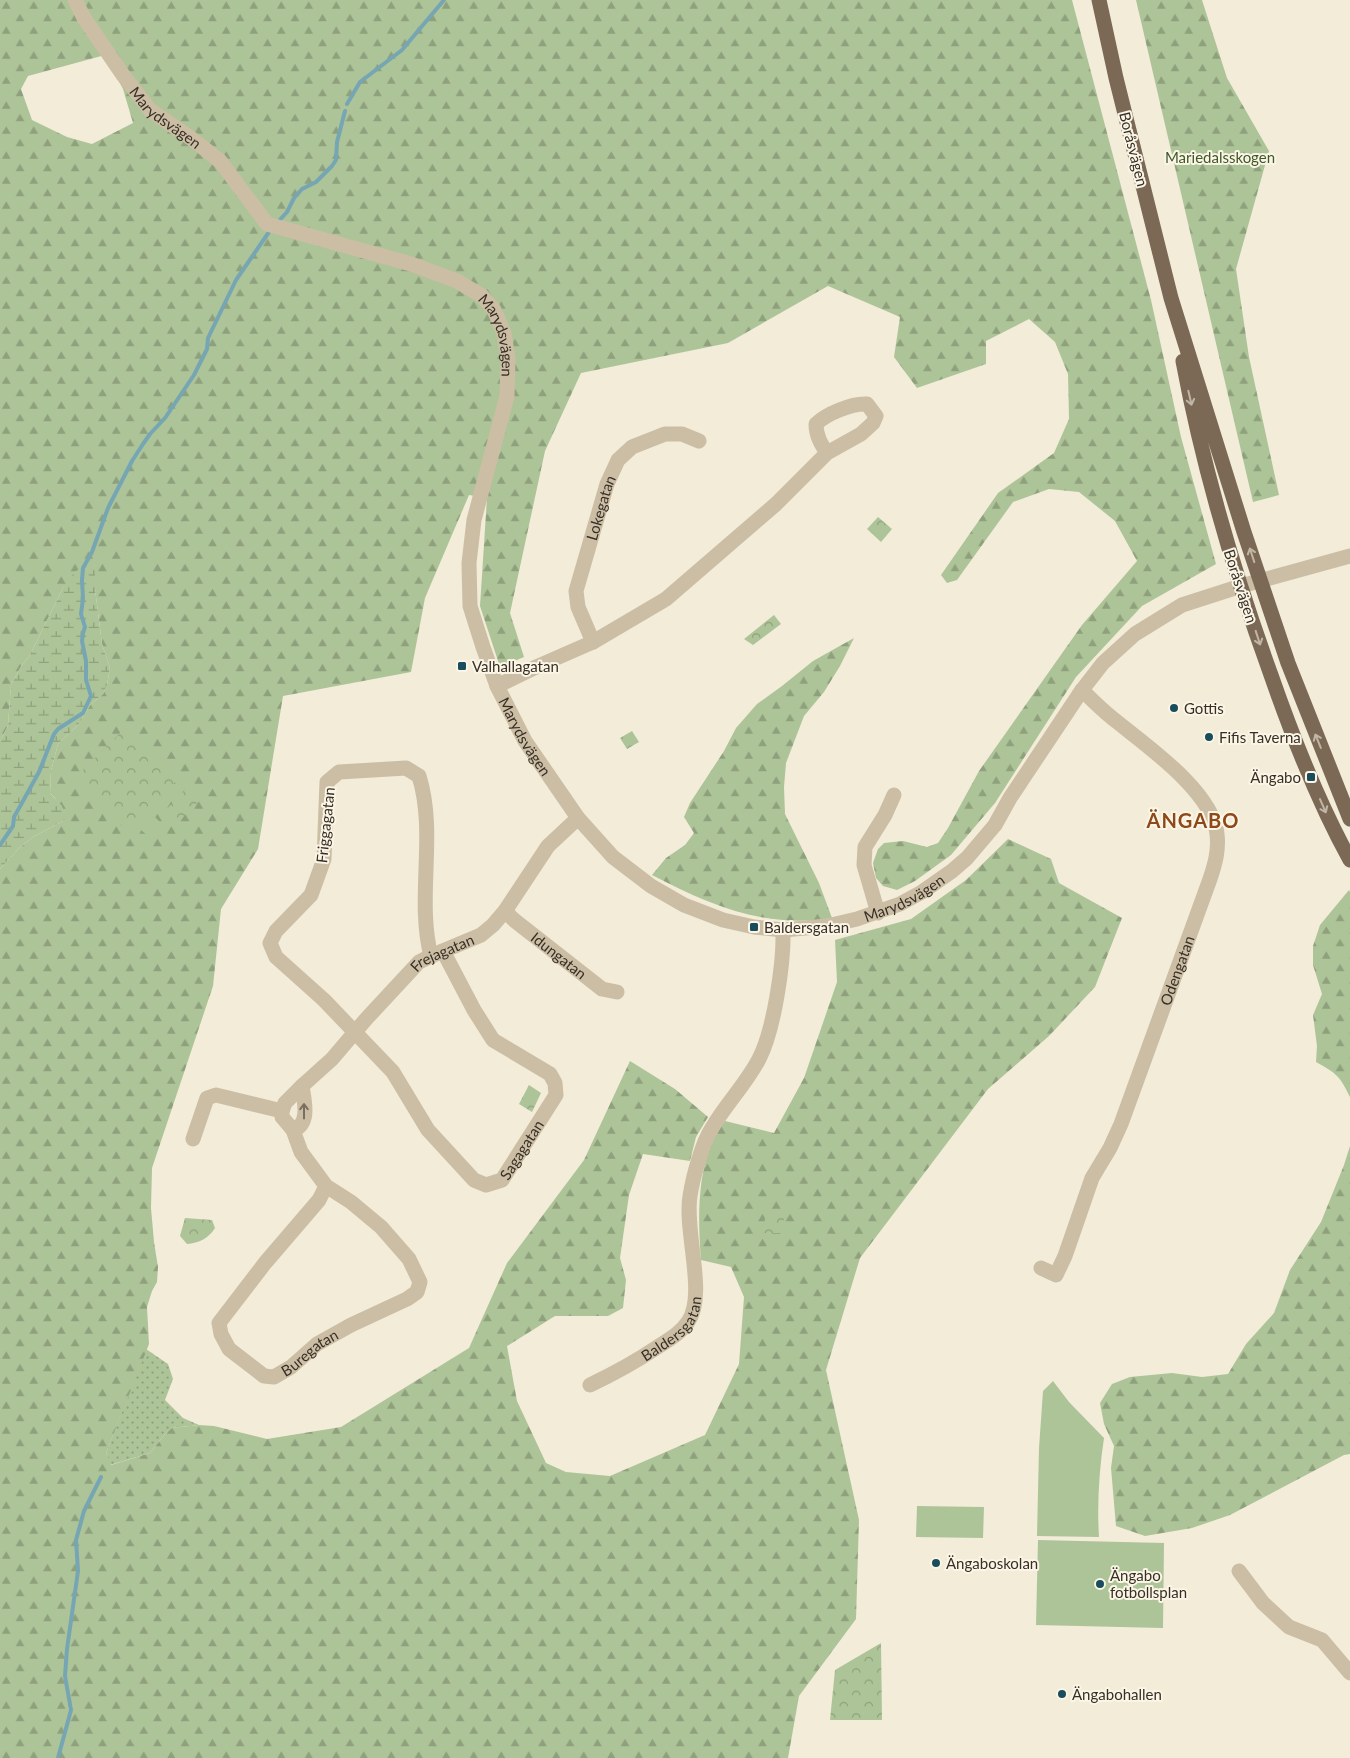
<svg xmlns="http://www.w3.org/2000/svg" width="1350" height="1758" viewBox="0 0 1350 1758" font-family="Lato,sans-serif">
<style>
.grass{fill:url(#grass-dots)}
.forest{fill:url(#forest-firs);fill-rule:evenodd}
.wetland{fill:url(#wetland-marsh)}
.park{fill:url(#park-crowns)}
.pitch{fill:#adc498}
.lines{fill:none;stroke-linecap:round;stroke-linejoin:round}
.stream{stroke:#76a6b3;stroke-width:4}
.minor{stroke:#ccbea4;stroke-width:15}
.major{stroke:#7b6956;stroke-width:15}
.oneway{stroke:#c1b6a5}
.oneway2{stroke:#7a6f5f}
.poi-dot{fill:#194c5c;stroke:#fbf5e6;stroke-width:2}
.labels{text-anchor:middle;dominant-baseline:central;stroke-width:4;stroke-linejoin:round;paint-order:stroke}
.street-label{font-size:15px;fill:#372f26;stroke:#fbf5e6}
.park-label{font-size:15px;fill:#3e5828;stroke:#fbf5e6}
.poi-label{font-size:15px;fill:#372f26;stroke:#fbf5e6;text-anchor:start}
.district-label{font-size:20px;font-weight:bold;letter-spacing:1px;fill:#8d4919;stroke:#fbf5e6}
</style>
<defs>
<pattern id="grass-dots" width="8" height="8" patternUnits="userSpaceOnUse" patternTransform="scale(1.25)"><rect width="8" height="8" fill="#adc498"/><path d="M2 2h.1M6 6h.1" fill="none" stroke="#8ea07c" stroke-width="1.8" stroke-linecap="round"/></pattern>
<pattern id="forest-firs" width="22" height="20" patternUnits="userSpaceOnUse" patternTransform="scale(1.25)"><rect width="22" height="20" fill="#adc498"/><path d="M5 1l3.5 6h-7zM16 11l3.5 6h-7z" fill="#8ea07c"/></pattern>
<pattern id="wetland-marsh" width="20" height="14" patternUnits="userSpaceOnUse" patternTransform="scale(1.25)"><rect width="20" height="14" fill="#adc498"/><path d="M1 5h8M5 5V1M11 12h8M15 12V8" fill="none" stroke="#8ea07c"/></pattern>
<pattern id="park-crowns" width="20" height="18" patternUnits="userSpaceOnUse" patternTransform="scale(1.25)"><rect width="20" height="18" fill="#adc498"/><path d="M2 6a3 3 0 1 1 6 0M12 15a3 3 0 1 1 6 0" fill="none" stroke="#8ea07c"/></pattern>
</defs>
<rect width="100%" height="100%" fill="#f3ecd9"/>
<!-- grass -->
<path class="grass" d="M 146,1349 L 168,1364 L 173,1379 L 165,1400 L 183,1418 L 199,1425 L 172,1428 L 165,1434 L 150,1453 L 110,1465 L 106,1453 Z"/>
<!-- forest -->
<path class="forest" d="M 0,0 L 1072,0 L 1151,300 L 1181,437 L 1216,564 L 1142,606 L 1076,677 L 995,803 L 951,855 L 915,881 L 897,890 L 883,886 L 876,878 L 873,863 L 878,849 L 884,843 L 903,841 L 927,847 L 938,843 L 948,828 L 979,771 L 1082,625 L 1137,561 L 1115,521 L 1079,492 L 1049,489 L 1013,502 L 957,580 L 947,583 L 941,575 L 998,493 L 1054,453 L 1069,419 L 1068,374 L 1055,342 L 1029,319 L 986,341 L 986,364 L 917,388 L 894,357 L 900,317 L 828,286 L 728,343 L 581,373 L 545,451 L 510,613 L 524,657 L 500,667 L 480,606 L 487,498 L 469,495 L 425,598 L 411,672 L 283,696 L 258,849 L 221,909 L 213,986 L 152,1168 L 151,1208 L 154,1242 L 158,1267 L 157,1282 L 152,1291 L 147,1307 L 149,1344 L 106,1453 L 111,1465 L 150,1453 L 165,1434 L 172,1428 L 199,1425 L 214,1426 L 267,1439 L 341,1427 L 469,1348 L 507,1263 L 584,1160 L 630,1061 L 675,1089 L 708,1117 L 696,1137 L 690,1161 L 643,1154 L 629,1195 L 620,1258 L 626,1280 L 623,1308 L 608,1316 L 555,1316 L 507,1346 L 517,1401 L 546,1463 L 566,1472 L 610,1476 L 705,1435 L 739,1364 L 744,1297 L 731,1267 L 701,1260 C 698,1222 697,1180 711,1144 C 714,1136 720,1128 725,1121 L 774,1133 L 804,1078 L 837,982 L 835,940 L 911,919 L 966,880 L 1008,839 L 1051,859 L 1059,883 L 1122,918 L 1095,987 L 1049,1036 L 988,1089 L 860,1258 L 826,1370 L 859,1520 L 856,1619 L 799,1696 L 788,1758 L 0,1758 L 0,869 L 19,848 L 33,837 L 63,821 L 55,798 L 50,793 L 51,771 L 58,744 L 79,724 L 90,705 L 103,694 L 107,685 L 110,668 L 102,644 L 95,589 L 95,566 L 93,564 L 63,588 L 29,657 L 22,665 L 11,684 L 8,726 L 0,741 ZM 105,55 L 123,89 L 133,123 L 92,144 L 67,137 L 32,120 L 21,89 L 28,76 Z
M 1136,0 L 1202,0 L 1227,78 L 1269,151 L 1236,269 L 1249,357 L 1279,495 L 1253,502 Z
M 854,638 L 840,666 L 824,692 L 804,716 L 786,763 L 784,787 L 785,814 L 819,883 L 832,918 C 766,929 709,905 652,875 L 666,858 L 685,845 L 694,833 L 684,817 L 690,803 L 724,751 L 736,728 L 757,704 L 782,686 L 813,661 Z
M 1349,890 L 1350,892 L 1350,1097 C 1340,1076 1336,1073 1316,1062 L 1317,1046 L 1313,1015 L 1322,994 L 1313,965 L 1313,946 L 1320,925 Z
M 1350,1146 L 1350,1454 L 1344,1455 L 1230,1515 L 1192,1528 L 1145,1536 L 1116,1526 L 1111,1468 L 1114,1446 L 1104,1424 L 1100,1403 L 1112,1384 L 1130,1377 L 1172,1373 L 1202,1377 L 1228,1374 L 1246,1344 L 1274,1313 L 1290,1270 L 1321,1222 L 1344,1165 Z"/>
<!-- wetland -->
<path class="wetland" d="M 93,563 L 95,566 L 95,589 L 102,644 L 110,668 L 107,685 L 103,694 L 90,705 L 79,724 L 58,744 L 51,771 L 50,793 L 62,806 L 66,817 L 63,821 L 33,837 L 19,848 L 0,869 L 0,741 L 8,726 L 11,684 L 22,665 L 29,657 L 63,588 L 73,574 L 80,568 Z"/>
<!-- park -->
<path class="park" d="M 878,517 L 892,529 L 881,542 L 867,529 Z
M 774,615 L 781,624 L 753,645 L 744,639 Z
M 124,729 L 177,780 L 127,831 L 74,779 Z
M 632,731 L 639,742 L 627,749 L 620,738 Z
M 188,786 L 193,787 L 198,802 L 178,822 L 164,812 Z
M 529,1085 L 541,1093 L 532,1112 L 519,1104 Z
M 765,1217 L 784,1217 L 783,1233 L 764,1233 Z
M 185,1218 L 212,1220 L 215,1228 C 209,1238 199,1243 187,1244 L 180,1236 Z
M 881,1643 L 882,1720 L 830,1720 L 835,1670 Z"/>
<!-- pitch -->
<path class="pitch" d="M 153,815 L 163,825 L 150,838 L 140,829 Z
M 1053,1381 L 1069,1402 L 1104,1438 C 1099,1471 1097,1504 1099,1537 L 1037,1536 L 1039,1448 L 1043,1391 Z
M 917,1506 L 984,1507 L 983,1538 L 916,1537 Z
M 1038,1540 L 1164,1543 L 1163,1628 L 1036,1625 Z"/>
<g class="lines">
<!-- stream -->
<path class="stream" d="M 347,104 L 360,82 L 402,50 L 444,0
M 277,223 L 287,212 L 294,198 L 302,189 L 316,182 L 332,166 L 336,160 L 337,142 L 345,111
M 0,845 L 13,826 L 14,817 L 18,810 L 39,772 L 54,734 L 58,729 L 83,713 L 91,696 L 86,680 L 86,661 L 82,641 L 83,633 L 85,627 L 81,614 L 83,599 L 82,580 L 83,568 L 92,552 L 108,508 L 132,461 L 143,444 L 150,434 L 165,418 L 194,375 L 207,349 L 208,338 L 236,280 L 269,232
M 58,1758 L 71,1710 L 65,1676 L 67,1649 L 78,1571 L 76,1540 L 84,1511 L 101,1477"/>
<!-- minor -->
<g class="minor">
<path id="s1" d="M 75,0 L 84,18 L 123,75 L 150,110 L 192,139 L 220,161 L 267,224 L 411,264 L 457,281 L 482,296 L 494,310 L 504,333 L 508,359 L 507,396 L 474,520 L 469,563 L 470,606 L 483,647 L 497,686 L 525,741 L 578,818 L 613,857 L 651,886 L 684,905 L 723,920 L 754,927 L 783,930 L 827,926 L 857,919 L 900,904 L 922,892 L 952,871 L 967,858 L 995,825 L 1010,798 L 1082,690 L 1103,663 L 1135,634 L 1182,605 L 1241,586 L 1350,556"/>
<path id="s2" d="M 593,642 L 578,607 L 576,591 L 607,484 L 618,460 L 632,447 L 665,434 L 682,434 L 699,441"/>
<path d="M 497,686 L 536,667 L 593,642 L 666,599 L 776,504 L 827,453 L 861,434 L 873,423 L 876,416 L 867,404 C 852,403 826,414 816,424 C 816,436 821,444 827,453"/>
<path id="s3" d="M 505,911 L 514,920 L 602,989 L 617,992"/>
<path d="M 878,913 L 864,865 L 865,847 L 885,815 L 894,795"/>
<path id="s4" d="M 431,956 C 416,898 437,834 419,776 L 406,768 L 339,772 L 327,782 L 324,859 L 311,895 L 276,931 L 270,943 L 276,957 L 324,1000 L 393,1072 L 428,1130 L 474,1180 L 486,1185 L 502,1180 L 556,1095 L 555,1083 L 550,1074 L 493,1040 L 474,1010 L 443,951"/>
<path d="M 293,1130 C 311,1124 304,1100 302,1086"/>
<path d="M 193,1139 L 207,1098 L 216,1095 L 282,1111"/>
<path id="s5" d="M 326,1186 L 319,1200 L 265,1263 L 219,1323 L 221,1334 L 229,1349 L 264,1376 L 274,1377 L 291,1367 L 317,1344 L 351,1325 L 407,1299 L 417,1292 L 420,1282 L 409,1259 L 381,1227 L 351,1202 L 326,1186 L 301,1152 L 293,1130 L 282,1117 L 282,1111 L 285,1103 L 302,1086 L 332,1059 L 367,1018 L 419,962 L 431,956 L 481,935 L 493,925 L 505,911 L 548,846 L 578,818"/>
<path id="s6" d="M 1041,1268 L 1056,1275 L 1065,1256 L 1092,1178 L 1110,1148 L 1121,1124 L 1210,879 C 1215,864 1219,850 1217,834 C 1213,792 1147,746 1116,721 C 1104,712 1093,701 1082,690"/>
<path id="s7" d="M 590,1385 C 613,1374 635,1362 656,1348 C 668,1340 680,1334 688,1322 C 707,1295 684,1231 690,1196 C 693,1177 702,1143 712,1128 C 726,1104 746,1084 759,1059 C 774,1030 784,963 783,930"/>
<path d="M 1239,1571 L 1263,1603 L 1289,1627 L 1322,1640 L 1350,1673"/>
</g>
<!-- major -->
<path class="major" d="M 1099,0 L 1116,78 L 1171,298 L 1244,532 L 1288,663 L 1350,819
M 1183,361 C 1203,468 1234,573 1271,675 C 1293,738 1318,802 1350,860"/>
</g>
<!-- one-way arrows -->
<defs><path id="oneway-shaft" d="M-6 0H5M1.5-3L5.5 0L1.5 3" fill="none" stroke-width="1.6" stroke-linecap="round" stroke-linejoin="round" transform="scale(1.25)"/></defs>
<g class="oneway">
<use href="#oneway-shaft" transform="translate(1190 398) rotate(77)"/>
<use href="#oneway-shaft" transform="translate(1252 555) rotate(-108)"/>
<use href="#oneway-shaft" transform="translate(1258 638) rotate(72)"/>
<use href="#oneway-shaft" transform="translate(1318 741) rotate(-112)"/>
<use href="#oneway-shaft" transform="translate(1323 806) rotate(66)"/>
</g>
<use class="oneway2" href="#oneway-shaft" transform="translate(304 1111) rotate(-90)"/>
<!-- markers -->
<g class="poi-dot">
<rect x="457" y="661" width="10" height="10" rx="2.5"/>
<circle cx="1174" cy="708" r="5"/>
<circle cx="1209" cy="737" r="5"/>
<rect x="1306" y="772" width="10" height="10" rx="2.5"/>
<rect x="749" y="922" width="10" height="10" rx="2.5"/>
<circle cx="936" cy="1563" r="5"/>
<circle cx="1100" cy="1584" r="5"/>
<circle cx="1062" cy="1694" r="5"/>
</g>
<g class="labels">
<!-- street labels -->
<g class="street-label">
<text stroke="none"><textPath href="#s1" startOffset="150">Marydsvägen</textPath></text>
<text transform="translate(1134 149) rotate(76)">Boråsvägen</text>
<text stroke="none"><textPath href="#s1" startOffset="570">Marydsvägen</textPath></text>
<text stroke="none"><textPath href="#s2" startOffset="141">Lokegatan</textPath></text>
<text transform="translate(1241 586) rotate(72)">Boråsvägen</text>
<text stroke="none"><textPath href="#s1" startOffset="990">Marydsvägen</textPath></text>
<text transform="translate(325 825) rotate(-84)">Friggagatan</text>
<text stroke="none"><textPath href="#s1" startOffset="1455">Marydsvägen</textPath></text>
<text stroke="none"><textPath href="#s5" startOffset="888">Frejagatan</textPath></text>
<text stroke="none"><textPath href="#s3" startOffset="70">Idungatan</textPath></text>
<text stroke="none"><textPath href="#s6" startOffset="345">Odengatan</textPath></text>
<text stroke="none"><textPath href="#s4" startOffset="839">Sagagatan</textPath></text>
<text stroke="none"><textPath href="#s7" startOffset="102">Baldersgatan</textPath></text>
<text stroke="none"><textPath href="#s5" startOffset="300">Buregatan</textPath></text>
</g>
<!-- park labels -->
<g class="park-label">
<text x="1220" y="157">Mariedalsskogen</text>
</g>
<!-- poi labels -->
<g class="poi-label">
<text x="472" y="666">Valhallagatan</text>
<text x="1184" y="708">Gottis</text>
<text x="1219" y="737">Fifis Taverna</text>
<text x="1301" y="777" text-anchor="end">Ängabo</text>
<text x="764" y="927">Baldersgatan</text>
<text x="946" y="1563">Ängaboskolan</text>
<text x="1110" y="1575">Ängabo<tspan x="1110" dy="17">fotbollsplan</tspan></text>
<text x="1072" y="1694">Ängabohallen</text>
</g>
<!-- district labels -->
<g class="district-label">
<text x="1193" y="820">ÄNGABO</text>
</g>
</g>
</svg>
